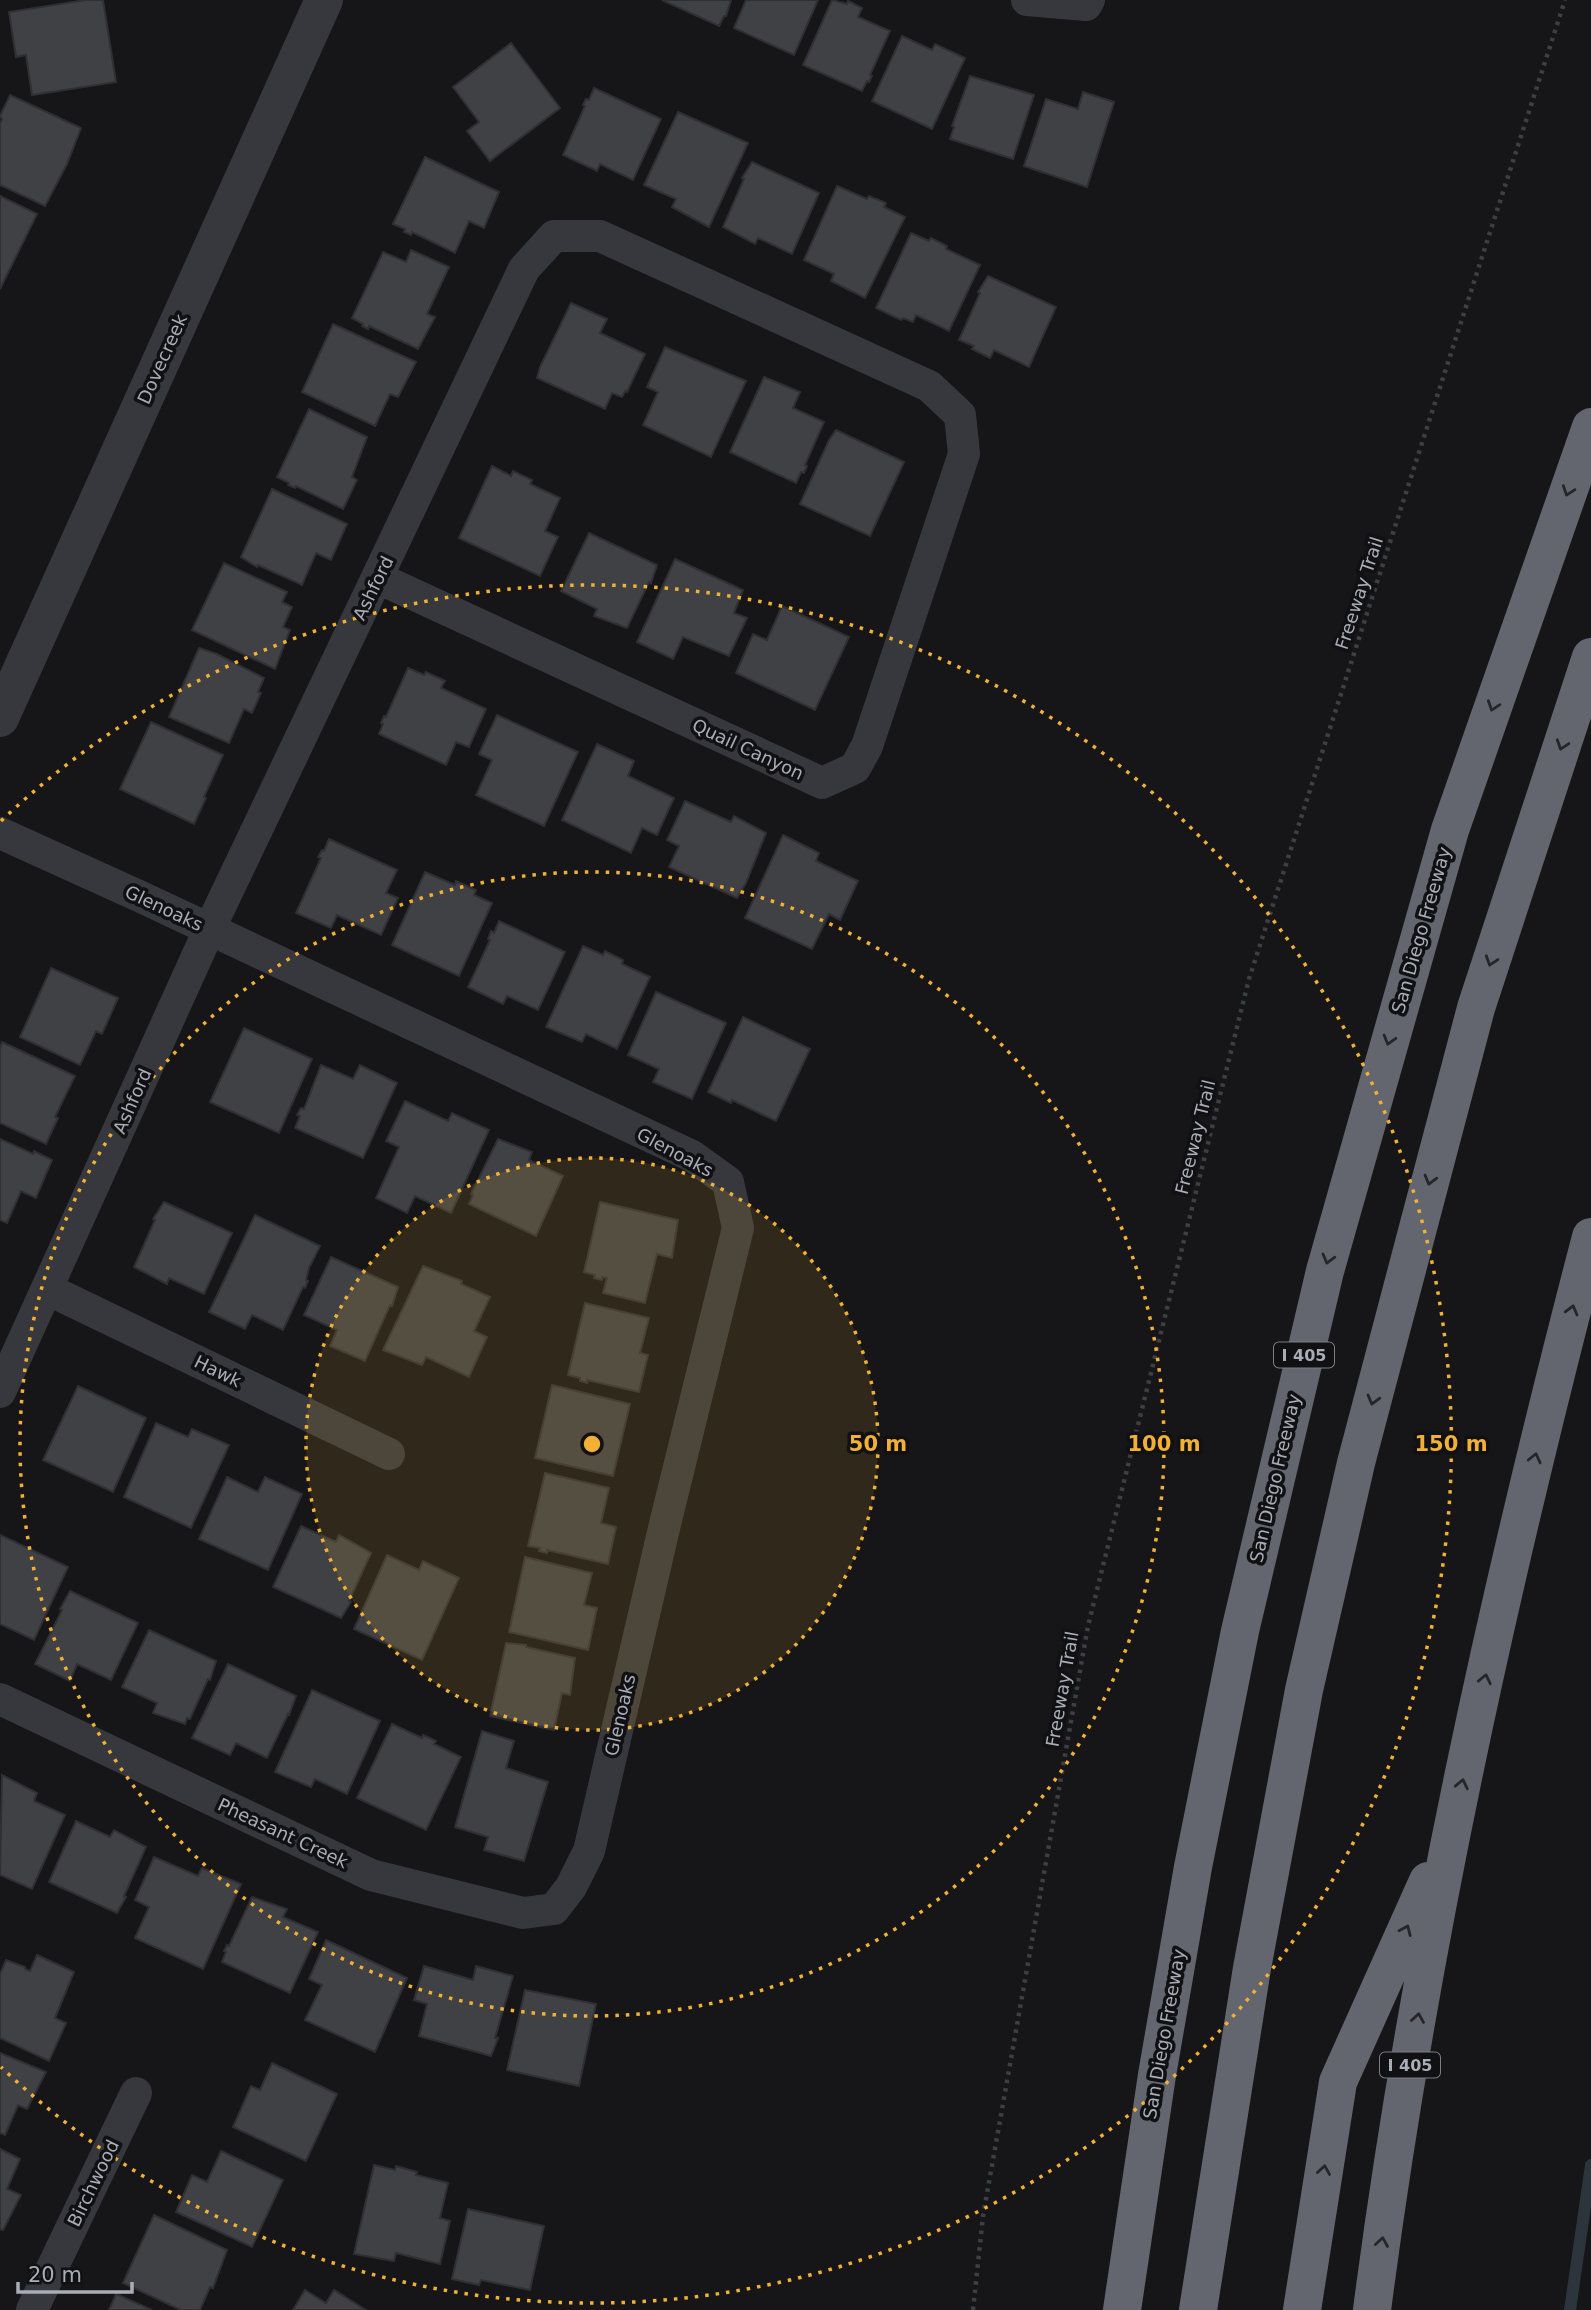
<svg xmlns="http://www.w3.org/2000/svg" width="1591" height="2310" viewBox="0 0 1591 2310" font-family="'DejaVu Sans',sans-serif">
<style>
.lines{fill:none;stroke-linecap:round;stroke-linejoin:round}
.stream{stroke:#2c353c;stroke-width:12}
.building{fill:#404145;stroke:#303034;stroke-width:2}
.path{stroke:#3d3f44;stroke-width:4.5;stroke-dasharray:3.5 5;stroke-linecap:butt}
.minor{stroke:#37383d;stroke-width:32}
.tertiary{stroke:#37383d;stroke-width:38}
.motorway{stroke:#63666e;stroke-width:38}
.oneway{stroke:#26262a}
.ring{fill:none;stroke:#f2b134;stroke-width:3.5;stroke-dasharray:3.5 7}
.labels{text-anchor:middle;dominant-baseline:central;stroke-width:7;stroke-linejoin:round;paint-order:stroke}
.shield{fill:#111113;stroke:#7b7e86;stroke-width:2}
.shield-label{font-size:16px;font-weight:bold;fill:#a8adb8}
.street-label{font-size:18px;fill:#a8adb8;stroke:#111113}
.centre{fill:#f2b134;stroke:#111113;stroke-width:3.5}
.ring-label{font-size:21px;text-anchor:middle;font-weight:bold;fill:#f2b134;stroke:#111113;stroke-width:7;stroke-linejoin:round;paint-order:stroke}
</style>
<rect width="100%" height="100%" fill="#161618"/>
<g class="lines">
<!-- stream -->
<path class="stream" d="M 1570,2310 L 1591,2165"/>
</g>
<!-- building -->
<path class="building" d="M 86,0 L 103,0 L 116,82 L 32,95 L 26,55 L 16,57 L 9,12 Z
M 662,0 L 731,0 L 726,16 L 724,16 L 719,26 Z
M 746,0 L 818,0 L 794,55 L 734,28 Z
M 832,0 L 847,4 L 848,1 L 862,8 L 858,17 L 890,31 L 870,75 L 872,76 L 869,82 L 867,81 L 862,91 L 803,65 Z
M 902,36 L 932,50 L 935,44 L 965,58 L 932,129 L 872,101 Z
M 511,43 L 560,108 L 490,161 L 467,131 L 479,122 L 453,87 Z
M 970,76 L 1034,95 L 1013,159 L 950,139 L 954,127 L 952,126 Z
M 594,88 L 661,119 L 633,180 L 600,164 L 597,171 L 563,155 L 585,106 L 583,105 L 586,99 L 589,100 Z
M 1083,92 L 1114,102 L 1087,187 L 1024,166 L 1046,99 L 1078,109 Z
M 10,95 L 81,128 L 67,164 L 45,206 L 0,185 L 0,124 L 2,119 L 0,116 Z
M 678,112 L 748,143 L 709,227 L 672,207 L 676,199 L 644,185 Z
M 425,157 L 499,192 L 484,228 L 469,221 L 455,253 L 412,232 L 411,235 L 404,232 L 405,229 L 393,224 Z
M 752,162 L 819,193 L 792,254 L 758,238 L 755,244 L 723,227 L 744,179 L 742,178 Z
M 837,186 L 867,199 L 869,196 L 886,203 L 884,207 L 905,217 L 865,298 L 831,281 L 834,274 L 804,260 Z
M 0,196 L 37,214 L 0,289 Z
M 911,233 L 929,241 L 931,238 L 947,246 L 946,249 L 980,265 L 949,331 L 916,315 L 913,322 L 903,318 L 901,320 L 876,308 Z
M 411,250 L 449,267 L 427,314 L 435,317 L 418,349 L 369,326 L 368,329 L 362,326 L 363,324 L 352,318 L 383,252 L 406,262 Z
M 988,276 L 1056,307 L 1029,367 L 994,350 L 990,358 L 972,349 L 974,346 L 959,340 L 980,293 L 978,292 Z
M 571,303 L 607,319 L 600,333 L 645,354 L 627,392 L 625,391 L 622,397 L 612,393 L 605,409 L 537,378 L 540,367 Z
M 333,324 L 416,362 L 398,397 L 390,394 L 375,426 L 302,392 Z
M 665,347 L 746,381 L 711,457 L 643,425 L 658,392 L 647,387 Z
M 764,377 L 800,392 L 793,408 L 824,422 L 805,465 L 807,466 L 804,473 L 801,472 L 796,483 L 730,452 Z
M 309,409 L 367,437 L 352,477 L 357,480 L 343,509 L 296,486 L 295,488 L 288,485 L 289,483 L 277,477 Z
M 836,430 L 904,462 L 870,536 L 800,504 L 829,440 Z
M 492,466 L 511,476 L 513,471 L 532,480 L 530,484 L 560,498 L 545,531 L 558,537 L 540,576 L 459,538 Z
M 272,489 L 347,524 L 331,560 L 316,553 L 302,585 L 258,565 L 257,567 L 241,557 Z
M 589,533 L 657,565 L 651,583 L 649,582 L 627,628 L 594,616 L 597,609 L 561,591 Z
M 675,559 L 743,590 L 734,613 L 747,618 L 729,656 L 683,637 L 673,659 L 637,642 Z
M 224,563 L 287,592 L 282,602 L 292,607 L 283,627 L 290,630 L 275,669 L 192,630 Z
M 782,606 L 849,637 L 815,710 L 736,673 L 753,634 L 767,640 Z
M 199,648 L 217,654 L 264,678 L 258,692 L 261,693 L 252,713 L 244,709 L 229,743 L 169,717 Z
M 408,668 L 424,675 L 426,672 L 445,681 L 441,688 L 486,709 L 469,747 L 456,742 L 446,765 L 379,734 L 383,724 L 381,723 L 384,716 L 386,717 Z
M 497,715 L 578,752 L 544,826 L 476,795 L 492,760 L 479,754 Z
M 151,722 L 223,755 L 204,797 L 206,798 L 194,824 L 120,789 Z
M 597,744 L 634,761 L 628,776 L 674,798 L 657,835 L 642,828 L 631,853 L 562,820 Z
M 685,801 L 731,822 L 734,816 L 766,833 L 746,883 L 737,898 L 669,867 L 679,846 L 667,840 Z
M 783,835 L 819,853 L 816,861 L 858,881 L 840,920 L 829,914 L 812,949 L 745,918 Z
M 329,839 L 397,870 L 386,893 L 398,898 L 381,935 L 337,915 L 331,928 L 296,913 L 321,858 L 318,857 L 322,850 L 324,851 Z
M 425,872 L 455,885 L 456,881 L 476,890 L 474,895 L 492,903 L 459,976 L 392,945 Z
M 499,921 L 565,952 L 538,1010 L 507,996 L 503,1004 L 468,987 L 490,940 L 488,939 L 491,931 L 494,933 Z
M 583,946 L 603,955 L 605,951 L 623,960 L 622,964 L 650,977 L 617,1049 L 586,1034 L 582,1042 L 546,1027 Z
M 51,968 L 118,998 L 102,1034 L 96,1031 L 80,1065 L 20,1037 Z
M 656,992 L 726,1023 L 692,1099 L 653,1082 L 659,1069 L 628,1055 Z
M 743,1017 L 810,1049 L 776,1121 L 732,1100 L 731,1103 L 708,1092 Z
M 244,1028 L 312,1059 L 279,1133 L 210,1102 Z
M 2,1042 L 75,1076 L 55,1117 L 58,1118 L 46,1144 L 0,1123 L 0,1048 Z
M 321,1065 L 353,1079 L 360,1065 L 397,1083 L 363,1158 L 295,1128 L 300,1116 L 297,1115 L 301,1108 L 304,1109 Z
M 405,1101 L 448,1121 L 452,1113 L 489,1130 L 451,1213 L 415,1196 L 407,1213 L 376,1198 L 399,1147 L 386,1141 Z
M 0,1139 L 33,1154 L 34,1151 L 52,1160 L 36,1198 L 21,1191 L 7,1223 L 0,1220 Z
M 498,1139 L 532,1152 L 529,1160 L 563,1176 L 536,1236 L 469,1204 L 473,1195 L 471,1194 Z
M 164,1202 L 232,1233 L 204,1294 L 169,1278 L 167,1284 L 134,1267 L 155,1220 L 153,1219 Z
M 600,1202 L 678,1220 L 672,1258 L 657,1254 L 645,1303 L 603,1293 L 607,1278 L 602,1277 L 602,1280 L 594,1278 L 595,1275 L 584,1272 Z
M 255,1215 L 320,1246 L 309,1268 L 306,1280 L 308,1281 L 305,1288 L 303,1287 L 283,1330 L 252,1315 L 245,1329 L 209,1312 Z
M 331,1257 L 398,1287 L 392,1306 L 390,1305 L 365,1361 L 330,1346 L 337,1330 L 304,1315 Z
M 423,1266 L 462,1281 L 461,1284 L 490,1297 L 474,1331 L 487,1337 L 469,1377 L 426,1357 L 422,1365 L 383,1350 Z
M 585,1303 L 649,1318 L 640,1353 L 648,1355 L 639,1392 L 587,1380 L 587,1383 L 580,1381 L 580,1378 L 568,1375 Z
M 552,1385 L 630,1404 L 613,1476 L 535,1458 Z
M 78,1386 L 146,1418 L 113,1492 L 43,1460 Z
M 156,1423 L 188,1437 L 192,1429 L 229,1445 L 191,1528 L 124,1497 Z
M 545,1473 L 609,1488 L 601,1523 L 616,1527 L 608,1564 L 547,1550 L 547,1553 L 539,1551 L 540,1548 L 528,1546 Z
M 227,1477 L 258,1492 L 265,1477 L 302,1494 L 268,1570 L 199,1539 Z
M 301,1526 L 336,1542 L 339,1535 L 371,1553 L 349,1601 L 351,1602 L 341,1618 L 273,1587 Z
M 0,1535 L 68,1567 L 34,1640 L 0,1624 Z
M 387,1555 L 419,1570 L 423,1561 L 459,1578 L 422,1660 L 354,1629 Z
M 525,1557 L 592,1573 L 584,1605 L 597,1608 L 588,1650 L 509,1632 Z
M 70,1591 L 138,1623 L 111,1680 L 77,1664 L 70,1681 L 35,1664 L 62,1610 L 60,1609 Z
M 149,1630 L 216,1661 L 210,1680 L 208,1679 L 190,1719 L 187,1718 L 185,1724 L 153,1713 L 157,1703 L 122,1687 Z
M 506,1643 L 526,1645 L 526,1647 L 575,1658 L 570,1695 L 562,1693 L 554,1730 L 490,1716 Z
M 228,1664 L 296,1696 L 289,1715 L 288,1714 L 267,1758 L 236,1743 L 230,1755 L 192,1738 Z
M 312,1690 L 380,1721 L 347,1794 L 315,1779 L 311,1787 L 275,1772 Z
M 392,1724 L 422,1738 L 423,1735 L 436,1741 L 434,1744 L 461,1757 L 426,1830 L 357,1798 Z
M 482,1731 L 514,1741 L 506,1768 L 548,1782 L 524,1861 L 484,1850 L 488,1837 L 455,1827 Z
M 2,1775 L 37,1793 L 34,1801 L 65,1815 L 32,1889 L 0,1875 Z
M 76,1821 L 110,1837 L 114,1830 L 146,1847 L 124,1896 L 126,1897 L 117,1913 L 49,1882 Z
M 154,1857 L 198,1876 L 202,1868 L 241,1884 L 203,1969 L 135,1938 L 149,1907 L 135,1900 Z
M 252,1897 L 287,1909 L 283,1917 L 318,1932 L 290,1993 L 222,1962 L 226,1952 L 224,1951 L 227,1945 L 229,1946 Z
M 326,1940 L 407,1978 L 375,2052 L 305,2020 L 322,1985 L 309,1979 Z
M 37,1955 L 74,1972 L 55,2018 L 66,2023 L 49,2061 L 0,2038 L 0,1974 L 6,1960 L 25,1967 L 25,1969 L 30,1971 Z
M 424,1966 L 473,1980 L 476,1966 L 513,1976 L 495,2038 L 498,2038 L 491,2056 L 419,2036 L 427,2004 L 414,2000 Z
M 525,1990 L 596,2004 L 579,2086 L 507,2070 Z
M 0,2053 L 46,2072 L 27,2109 L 18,2105 L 5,2135 L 0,2133 Z
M 272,2063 L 337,2094 L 306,2161 L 233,2127 L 251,2086 L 260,2090 Z
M 0,2149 L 20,2159 L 7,2189 L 21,2195 L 3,2230 L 0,2229 Z
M 221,2151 L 283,2180 L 252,2247 L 176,2212 L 192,2175 L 207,2182 Z
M 374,2165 L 395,2170 L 396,2166 L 417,2172 L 416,2175 L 448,2183 L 440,2218 L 450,2221 L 440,2264 L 396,2253 L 394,2261 L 354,2254 Z
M 468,2209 L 544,2226 L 530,2290 L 481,2280 L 479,2285 L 452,2279 Z
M 154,2215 L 227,2250 L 213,2288 L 210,2287 L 200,2310 L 181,2310 L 123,2283 Z
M 305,2290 L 326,2303 L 334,2290 L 366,2310 L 293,2310 Z
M 116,2294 L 152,2310 L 109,2310 Z"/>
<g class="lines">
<!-- path -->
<path class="path" d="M 973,2310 L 983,2216 L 1088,1626 L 1249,979 L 1565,0"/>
<!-- minor -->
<path class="minor" d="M 1027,0 L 1086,5 L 1089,0
M 0,833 L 139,896 L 692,1156 L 728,1182 L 738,1228 L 665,1524 L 589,1851 L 571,1887 L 554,1909 L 523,1913 L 371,1875 L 0,1699
M 47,1289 L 389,1454
M 0,1392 L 209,930 L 524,269 L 554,236 L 600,236 L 929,386 L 960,415 L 964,454 L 867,746 L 855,768 L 822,783 L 378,578
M 32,2310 L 136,2093"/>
<!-- tertiary -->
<path class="tertiary" d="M 0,718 L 324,0"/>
<!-- motorway -->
<path class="motorway" d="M 1122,2310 L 1157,2075 L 1193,1867 L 1240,1631 L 1325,1271 L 1450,830 L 1591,427
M 1198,2310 L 1252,1968 L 1304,1690 L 1356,1463 L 1476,1008 L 1591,657
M 1302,2310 L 1338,2082 L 1428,1881
M 1372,2310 C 1419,1948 1499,1589 1591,1237"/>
</g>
<!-- one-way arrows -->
<defs><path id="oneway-chevron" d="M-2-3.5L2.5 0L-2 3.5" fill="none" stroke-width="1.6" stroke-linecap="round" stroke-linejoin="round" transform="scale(1.75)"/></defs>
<g class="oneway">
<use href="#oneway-chevron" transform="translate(1568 491) rotate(109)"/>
<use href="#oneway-chevron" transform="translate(1493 706) rotate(109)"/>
<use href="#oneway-chevron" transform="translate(1562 745) rotate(108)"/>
<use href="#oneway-chevron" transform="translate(1491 961) rotate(108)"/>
<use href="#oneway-chevron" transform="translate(1389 1040) rotate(106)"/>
<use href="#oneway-chevron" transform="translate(1430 1180) rotate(105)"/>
<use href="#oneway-chevron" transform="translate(1328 1259) rotate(105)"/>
<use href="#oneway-chevron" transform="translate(1572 1310) rotate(-75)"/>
<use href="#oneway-chevron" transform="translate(1373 1400) rotate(105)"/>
<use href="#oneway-chevron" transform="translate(1535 1458) rotate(-77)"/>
<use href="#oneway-chevron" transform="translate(1485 1679) rotate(-78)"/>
<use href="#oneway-chevron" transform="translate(1462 1784) rotate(-78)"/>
<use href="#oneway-chevron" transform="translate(1406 1930) rotate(-66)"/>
<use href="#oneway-chevron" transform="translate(1418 2018) rotate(-81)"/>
<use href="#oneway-chevron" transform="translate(1324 2170) rotate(-81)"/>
<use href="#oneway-chevron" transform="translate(1382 2242) rotate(-81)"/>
</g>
<!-- distance rings -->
<circle cx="592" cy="1444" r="286" fill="#f2b134" fill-opacity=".12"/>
<g class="ring">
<circle cx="592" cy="1444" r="286"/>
<circle cx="592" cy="1444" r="572"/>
<path d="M1 821A859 859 0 1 1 1 2067"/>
</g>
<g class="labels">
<!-- shield labels -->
<g class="shield">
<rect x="1274" y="1342.5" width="60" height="25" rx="5"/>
<rect x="1380" y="2052.5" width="60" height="25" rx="5"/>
</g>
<g class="shield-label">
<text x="1304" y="1355">I 405</text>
<text x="1410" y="2065">I 405</text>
</g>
<!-- street labels -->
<g class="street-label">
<text transform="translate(162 359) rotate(-66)">Dovecreek</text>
<text transform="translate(373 588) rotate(-64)">Ashford</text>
<text transform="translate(1359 593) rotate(-72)">Freeway Trail</text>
<text transform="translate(748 749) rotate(25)">Quail Canyon</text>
<text transform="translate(164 908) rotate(25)">Glenoaks</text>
<text transform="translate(1421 930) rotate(-74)">San Diego Freeway</text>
<text transform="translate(132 1101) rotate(-66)">Ashford</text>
<text transform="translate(1195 1137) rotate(-76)">Freeway Trail</text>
<text transform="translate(675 1152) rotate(28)">Glenoaks</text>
<text transform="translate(218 1371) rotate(26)">Hawk</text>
<text transform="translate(1275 1478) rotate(-77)">San Diego Freeway</text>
<text transform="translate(1062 1689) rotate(-80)">Freeway Trail</text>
<text transform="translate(620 1715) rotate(-77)">Glenoaks</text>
<text transform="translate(283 1833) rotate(25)">Pheasant Creek</text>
<text transform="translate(1164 2034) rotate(-80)">San Diego Freeway</text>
<text transform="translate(93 2183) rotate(-64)">Birchwood</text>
</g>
</g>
<circle cx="592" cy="1444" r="10" class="centre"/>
<g class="ring-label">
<text x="878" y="1451">50 m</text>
<text x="1164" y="1451">100 m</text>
<text x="1451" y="1451">150 m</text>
</g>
<!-- scale -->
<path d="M18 2282v10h114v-10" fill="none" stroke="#a8adb8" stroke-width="3.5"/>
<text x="28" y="2282" font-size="21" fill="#a8adb8" stroke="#111113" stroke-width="5" paint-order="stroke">20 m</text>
</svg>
